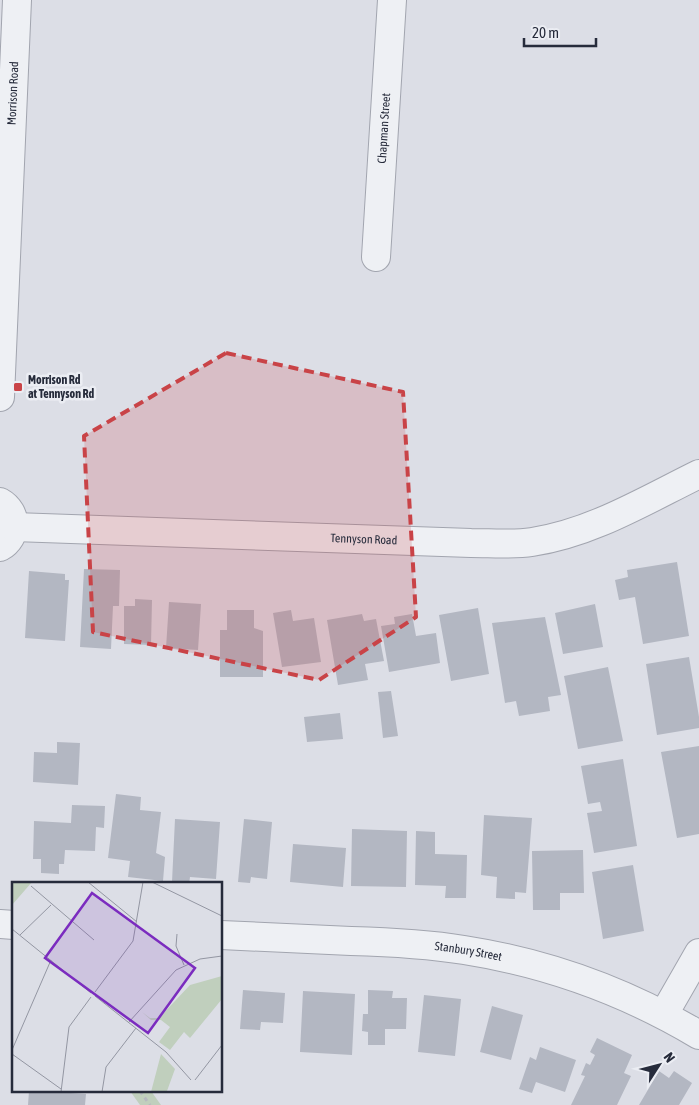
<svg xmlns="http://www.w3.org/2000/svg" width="699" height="1105" viewBox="0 0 699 1105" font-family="'Asap Condensed',sans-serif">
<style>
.green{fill:#c0cfbd}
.building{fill:#b3b7c2}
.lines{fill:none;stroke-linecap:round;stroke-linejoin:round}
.minor-casing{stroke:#a2a5af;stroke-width:30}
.tertiary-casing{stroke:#a2a5af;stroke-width:30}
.path{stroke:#b6b9c0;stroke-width:3;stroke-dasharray:4 4;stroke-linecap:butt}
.minor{stroke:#eef0f4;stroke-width:28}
.tertiary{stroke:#eef0f4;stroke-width:28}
.marked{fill:#c94347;fill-opacity:0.2;stroke:#c94347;stroke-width:4;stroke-dasharray:10 6;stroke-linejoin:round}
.poi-dot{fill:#c94347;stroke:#ebedf3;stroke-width:2}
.labels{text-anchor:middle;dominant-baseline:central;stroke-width:5;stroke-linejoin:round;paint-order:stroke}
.street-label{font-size:12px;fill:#262b3b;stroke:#ebedf3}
.poi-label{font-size:12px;font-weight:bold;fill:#262b3b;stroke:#ebedf3;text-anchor:start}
.inset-road{fill:none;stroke:#9396a2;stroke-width:1}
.view{fill:#7b2cbf;fill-opacity:0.15;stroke:#7b2cbf;stroke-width:2.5}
.inset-edge{fill:none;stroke:#262b3b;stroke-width:2.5}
</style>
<rect width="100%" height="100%" fill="#dcdee6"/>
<!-- green -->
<path class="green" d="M 130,1091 L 151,1091 L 161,1105 L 140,1105 Z"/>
<!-- building -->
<path class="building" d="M 677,562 L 689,636 L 643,644 L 635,597 L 619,600 L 615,580 L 628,577 L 627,570 Z
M 84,569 L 120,570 L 119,606 L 113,606 L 111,649 L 80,647 Z
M 29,571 L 65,574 L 65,580 L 69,580 L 65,641 L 25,638 Z
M 135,599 L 152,600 L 151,645 L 124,644 L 124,606 L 135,606 Z
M 169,602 L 201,604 L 198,650 L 166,648 Z
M 595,604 L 603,647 L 563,654 L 555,613 Z
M 478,608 L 489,674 L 451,681 L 439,615 Z
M 227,610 L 254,610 L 254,628 L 263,631 L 263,677 L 220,677 L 220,630 L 227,630 Z
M 291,610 L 293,621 L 314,618 L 321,662 L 282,667 L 273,613 Z
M 362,614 L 364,621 L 376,619 L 384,661 L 365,664 L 368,680 L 338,685 L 327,620 Z
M 412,614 L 416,636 L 436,633 L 440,663 L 389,672 L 381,626 L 395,624 L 394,617 Z
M 545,617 L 561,695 L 548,697 L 550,711 L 519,716 L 516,701 L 505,703 L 492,623 Z
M 689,657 L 699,717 L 699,728 L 657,735 L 646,664 Z
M 608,667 L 623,741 L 578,749 L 564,676 Z
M 391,691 L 398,736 L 383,738 L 378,692 Z
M 340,713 L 343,739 L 307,742 L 304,717 Z
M 57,742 L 80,743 L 78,785 L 33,782 L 34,752 L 57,753 Z
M 699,746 L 699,834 L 677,838 L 661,752 Z
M 623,759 L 637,846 L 594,853 L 587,813 L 602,811 L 600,802 L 588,804 L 581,766 Z
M 116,794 L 141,797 L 140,810 L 161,812 L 156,853 L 165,857 L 163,881 L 128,877 L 130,861 L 108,858 Z
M 72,805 L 105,806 L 104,828 L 96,827 L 95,851 L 65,850 L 64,864 L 59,864 L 59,874 L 41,873 L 41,859 L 33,859 L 34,821 L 71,823 Z
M 484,815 L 532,818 L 526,893 L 515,892 L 515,899 L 496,898 L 497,877 L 481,875 Z
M 175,819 L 220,822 L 216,879 L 190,877 L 189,884 L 172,882 Z
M 244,819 L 272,822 L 267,879 L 251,877 L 250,883 L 238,882 Z
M 352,829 L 407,831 L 406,887 L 351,886 Z
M 416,831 L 435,832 L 435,854 L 467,855 L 466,898 L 445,898 L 446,886 L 415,885 Z
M 293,844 L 346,848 L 343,887 L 290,882 Z
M 583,850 L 584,893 L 560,893 L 560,910 L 533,910 L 532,851 Z
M 633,865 L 644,931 L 603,939 L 592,872 Z
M 243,990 L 285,993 L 283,1023 L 261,1022 L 260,1030 L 240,1029 Z
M 368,990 L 393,991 L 392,998 L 407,998 L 406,1029 L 385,1029 L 385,1045 L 368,1045 L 368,1032 L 362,1031 L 363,1014 L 368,1014 Z
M 303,991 L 355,994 L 352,1055 L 300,1052 Z
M 424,995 L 461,999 L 455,1056 L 418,1052 Z
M 492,1006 L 523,1015 L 511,1060 L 480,1052 Z
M 597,1038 L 632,1055 L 624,1073 L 631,1076 L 617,1105 L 571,1105 L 585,1076 L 581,1075 L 586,1063 L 590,1065 L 595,1055 L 590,1052 Z
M 540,1047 L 576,1060 L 565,1092 L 536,1082 L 532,1093 L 519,1089 L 530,1057 L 536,1060 Z
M 659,1071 L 669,1078 L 674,1071 L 692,1083 L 679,1105 L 639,1105 Z
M 29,1091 L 71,1091 L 71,1093 L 86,1094 L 85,1105 L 28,1105 Z"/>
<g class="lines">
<defs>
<g id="minor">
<path id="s1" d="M 376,257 L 392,0"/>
<path d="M 0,924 L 14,925"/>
<path id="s2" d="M 221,935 C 264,937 307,939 351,941 C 388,942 427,944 464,950 C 547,963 627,992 699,1035"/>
<path d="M 664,1014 L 699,953"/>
</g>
<g id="tertiary">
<path id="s3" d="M 0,397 L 17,0"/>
<path d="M 0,502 C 18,512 18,537 0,547"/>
<path id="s4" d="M 14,527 L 471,543 C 491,543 512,545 532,542 C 592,533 646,500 699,474"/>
</g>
</defs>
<!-- minor casing -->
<use href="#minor" class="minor-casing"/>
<!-- tertiary casing -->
<use href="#tertiary" class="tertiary-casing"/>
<!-- path -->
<path class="path" d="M 140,1091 L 150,1105"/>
<!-- minor -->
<use href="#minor" class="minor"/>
<!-- tertiary -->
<use href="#tertiary" class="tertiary"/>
</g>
<!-- marked area -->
<path class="marked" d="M 226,353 L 403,392 L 416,617 L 319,680 L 93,632 L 84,436 Z"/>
<!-- markers -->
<rect class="poi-dot" x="13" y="382" width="10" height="10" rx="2.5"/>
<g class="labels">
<!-- street labels -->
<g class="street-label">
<text stroke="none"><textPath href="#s3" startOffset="304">Morrison Road</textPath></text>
<text stroke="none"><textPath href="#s1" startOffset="129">Chapman Street</textPath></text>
<text stroke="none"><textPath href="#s4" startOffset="350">Tennyson Road</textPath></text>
<text stroke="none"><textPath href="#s2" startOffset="248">Stanbury Street</textPath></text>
</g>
<!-- poi labels -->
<g class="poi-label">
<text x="28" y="380">Morrison Rd<tspan x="28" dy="14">at Tennyson Rd</tspan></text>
</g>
</g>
<!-- overview -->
<g transform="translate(12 882)">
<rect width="210" height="210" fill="#dcdee6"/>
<path d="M 0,0 L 20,0 L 0,23 ZM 210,94 L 210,117 L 178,156 L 172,150 L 158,168 L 147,160 L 158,145 L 149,138 L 139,138 L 130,130 L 138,136 L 147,136 L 178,103 ZM 149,172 L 163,187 L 155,209 L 139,210 Z" fill="#c0cfbd"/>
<path class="inset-road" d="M 76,0 L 125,40M 140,0 L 210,34M 19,4 L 82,58M 0,47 L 79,111M 165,52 L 164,64 L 172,83M 8,53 L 39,23M 83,110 L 121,59 L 131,0M 83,114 L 154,170 L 179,198M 117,140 L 164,88 L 188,77 L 210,74M 0,168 L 39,78M 0,172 L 49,207M 183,198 L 210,163M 49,210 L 57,145 L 79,115M 90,210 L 94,185 L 124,146"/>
<path class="view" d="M 80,11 L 183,86 L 136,151 L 33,76 Z"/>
<rect width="210" height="210" class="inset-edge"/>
</g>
<!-- north arrow -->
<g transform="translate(659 1065) rotate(54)" stroke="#ebedf3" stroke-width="4" paint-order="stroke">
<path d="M0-4L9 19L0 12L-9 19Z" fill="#262b3b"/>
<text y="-8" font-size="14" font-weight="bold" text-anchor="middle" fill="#262b3b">N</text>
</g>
<!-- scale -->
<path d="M524 38v8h72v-8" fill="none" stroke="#262b3b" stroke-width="2.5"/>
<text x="532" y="38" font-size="15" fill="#262b3b" stroke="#ebedf3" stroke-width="4" paint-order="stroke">20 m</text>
</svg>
